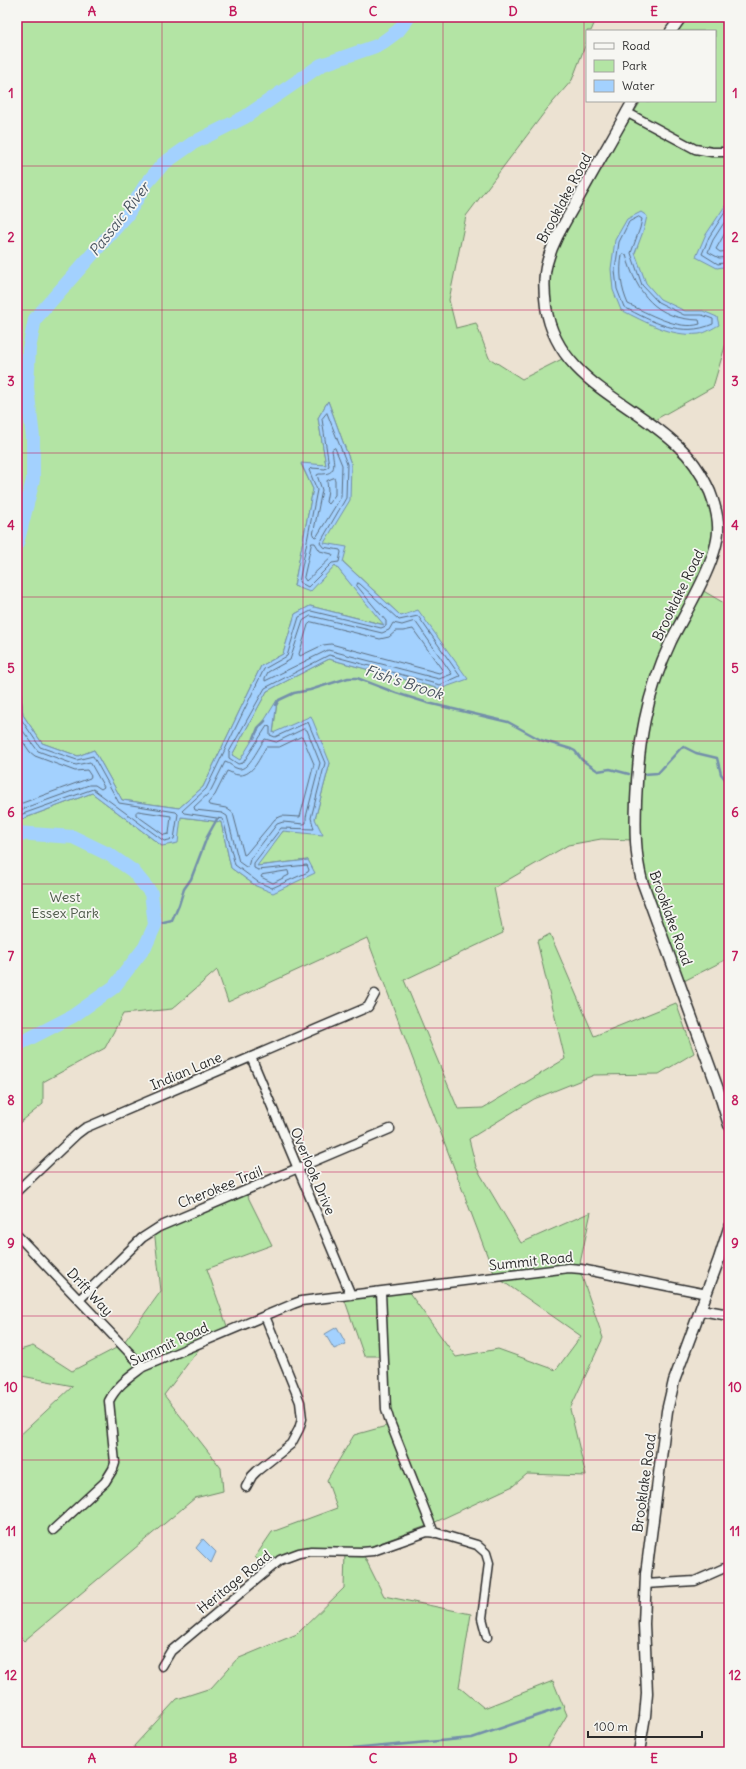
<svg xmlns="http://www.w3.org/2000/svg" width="746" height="1769" viewBox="0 0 746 1769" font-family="Delius,sans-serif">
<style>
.green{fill:#b3e4a4;stroke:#6f8868}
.water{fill:#a3d1fe;stroke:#738faa}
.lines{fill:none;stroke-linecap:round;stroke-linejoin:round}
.shore{stroke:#5b6d7f;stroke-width:1}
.stream{stroke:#738faa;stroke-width:2.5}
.river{stroke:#a3d1fe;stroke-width:14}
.minor-casing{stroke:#2b2b2b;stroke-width:11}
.tertiary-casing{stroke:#2b2b2b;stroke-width:13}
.minor{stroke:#f6f6f2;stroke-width:8}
.tertiary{stroke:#f6f6f2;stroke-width:10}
.grid{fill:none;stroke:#c2185b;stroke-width:1;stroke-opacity:0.55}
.labels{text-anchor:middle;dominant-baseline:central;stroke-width:3.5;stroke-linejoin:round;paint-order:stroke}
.street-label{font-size:14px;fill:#2b2b2b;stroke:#f6f6f2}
.park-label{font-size:14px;fill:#4d5949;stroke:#f6f6f2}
.water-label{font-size:15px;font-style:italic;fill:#495460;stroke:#f6f6f2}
.neatline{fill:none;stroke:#c2185b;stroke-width:1.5}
.grid-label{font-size:13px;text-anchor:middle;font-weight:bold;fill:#c2185b}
</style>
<rect width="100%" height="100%" fill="#ece2d2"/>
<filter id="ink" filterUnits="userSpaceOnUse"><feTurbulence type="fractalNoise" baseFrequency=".025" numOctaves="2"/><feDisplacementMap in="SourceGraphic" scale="8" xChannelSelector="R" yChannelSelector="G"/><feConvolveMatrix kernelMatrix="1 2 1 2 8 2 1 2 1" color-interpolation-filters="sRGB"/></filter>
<g filter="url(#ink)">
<!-- green -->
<path class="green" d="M 17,17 L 597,17 L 591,31 L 587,31 L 587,41 L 572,80 L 547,109 L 466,216 L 449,300 L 456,328 L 476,323 L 489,358 L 522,379 L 566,357 L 543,298 L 551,248 L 641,101 L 715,101 L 715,31 L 678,31 L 688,17 L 729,17 L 729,333 L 713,387 L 651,422 L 695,465 L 715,510 L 717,538 L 695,586 L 729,606 L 729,958 L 680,983 L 642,882 L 634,840 L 601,839 L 568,845 L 494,888 L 503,933 L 404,980 L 458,1109 L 483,1108 L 565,1059 L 537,941 L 550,934 L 594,1036 L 676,1003 L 694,1053 L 659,1074 L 594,1075 L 534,1099 L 469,1139 L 476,1167 L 521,1243 L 591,1212 L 579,1268 L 603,1338 L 570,1409 L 586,1476 L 527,1474 L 513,1486 L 429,1525 L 361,1550 L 384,1596 L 471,1614 L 459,1687 L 484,1708 L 553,1681 L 567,1715 L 545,1752 L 137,1752 L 134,1746 L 177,1699 L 211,1688 L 237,1659 L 297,1634 L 344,1588 L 345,1552 L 296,1553 L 267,1569 L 255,1557 L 272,1532 L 337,1508 L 327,1480 L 354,1435 L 390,1425 L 383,1356 L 364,1356 L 343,1295 L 405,1287 L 456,1357 L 498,1349 L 556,1370 L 581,1336 L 495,1276 L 367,938 L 228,1002 L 217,970 L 172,1009 L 123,1014 L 105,1048 L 43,1082 L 43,1104 L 17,1125 L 17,818 L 20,820 L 92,793 L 162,846 L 181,817 L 221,822 L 231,868 L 256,886 L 308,860 L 256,866 L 283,831 L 315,819 L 330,763 L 273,734 L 277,702 L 240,761 L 232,755 L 267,691 L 329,659 L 440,689 L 401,616 L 323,543 L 349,500 L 351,464 L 328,401 L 318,418 L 326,465 L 301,464 L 313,489 L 294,586 L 310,591 L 335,565 L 385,625 L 310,606 L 295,614 L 283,654 L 261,666 L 203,787 L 179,808 L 122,800 L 94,750 L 78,756 L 42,743 L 23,715 L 17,659 Z
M 245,1191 L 272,1245 L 207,1269 L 228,1329 L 208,1337 L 164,1395 L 221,1468 L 223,1491 L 195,1498 L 24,1641 L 17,1634 L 17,1438 L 73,1386 L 17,1375 L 17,1351 L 33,1346 L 72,1371 L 122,1345 L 161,1291 L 154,1229 Z"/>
<!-- water -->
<path class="water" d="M 729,200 L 729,266 L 717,268 L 696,257 L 705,236 Z
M 641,212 L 647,216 L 644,229 L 635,253 L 646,283 L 660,299 L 685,311 L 703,311 L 717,317 L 719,325 C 713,328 706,333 699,334 C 670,337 646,322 621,310 L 613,290 L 611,269 L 615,240 L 627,219 Z
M 328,401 L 351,464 L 350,500 L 324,543 L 347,547 L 343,562 L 401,616 L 418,610 L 468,679 L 440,689 L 329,659 L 267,691 L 232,755 L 240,760 L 277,700 L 273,733 L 311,716 L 330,763 L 315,819 L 323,835 L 283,831 L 257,866 L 308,860 L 315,873 L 273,893 L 256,886 L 231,868 L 221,822 L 181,817 L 178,843 L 162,846 L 92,793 L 17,821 L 17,659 L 23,715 L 42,743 L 78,756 L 94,750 L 122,800 L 179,808 L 203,787 L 261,666 L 283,654 L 295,614 L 310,606 L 384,625 L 335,565 L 310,592 L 294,586 L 313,489 L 301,463 L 326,465 L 318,418 Z
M 337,1327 L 346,1344 L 334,1349 L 325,1334 Z
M 203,1539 L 216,1552 L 211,1563 L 196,1548 Z"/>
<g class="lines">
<!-- shore -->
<path class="shore" d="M 729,206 L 709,237 L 702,254 L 718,264 L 729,262
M 729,215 L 713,240 L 708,252 L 719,258 L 729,257
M 639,217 L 642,219 L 640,228 L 631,253 L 642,285 L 658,302 L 684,315 L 702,315 L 713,319 L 713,324 C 682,338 652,322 624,307 L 617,289 L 615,270 L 619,242 L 629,222 Z
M 729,226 L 716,249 L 720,252 L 729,251
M 624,254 L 626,255 C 637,294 656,319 699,320 L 700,324 C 678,331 648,313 628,304 C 621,288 619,273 622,255 Z
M 327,413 L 347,464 L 346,498 L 320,543 L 323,547 L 340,550 L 341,552 L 339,562 L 332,563 L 308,587 L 299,582 L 317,490 L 309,470 L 311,468 L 325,469 L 329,466 L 322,419 Z
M 335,448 L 342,465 L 341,497 L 317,536 L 315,537 L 313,535 L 322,490 L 317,475 L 319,474 C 338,475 334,464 332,450 Z
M 334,478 L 335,480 L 335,495 L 328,504 L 326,502 L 328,490 L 327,481 Z
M 312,543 L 315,543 L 320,551 L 332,554 L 333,556 L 306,581 L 304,578 Z
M 358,583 L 360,584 L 399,620 L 418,616 L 460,676 L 440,685 L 329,655 L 265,688 L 229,752 L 229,758 L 238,764 L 243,763 L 267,726 L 270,727 L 270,735 L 275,737 L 308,722 L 325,763 L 311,818 L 314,829 L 281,828 L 254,863 L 254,868 L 258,870 L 307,865 L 309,870 L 308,872 L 272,888 L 258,882 L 235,865 L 223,819 L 184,813 L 182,811 L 206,789 L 264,669 L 287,656 L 299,617 L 311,611 L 381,628 L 386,626 L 386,621 L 357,586 Z
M 311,616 L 382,633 L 389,630 L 393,623 L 402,625 L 415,621 L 452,674 L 439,679 L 328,650 L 265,681 L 265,678 L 268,672 L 290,660 L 303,621 Z
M 312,622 L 380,639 L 389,637 L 396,631 L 403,631 L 413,629 L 443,671 L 439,673 L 331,644 L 323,645 L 300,656 L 299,654 L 308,625 Z
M 17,700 L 19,716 L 40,747 L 77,760 L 93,756 L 119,803 L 176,812 L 178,814 L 174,839 L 164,841 L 93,789 L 17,816
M 17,723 L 38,751 L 76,765 L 90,762 L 104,787 L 101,789 L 95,785 L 89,785 L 17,811
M 304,729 L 307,730 L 320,763 L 306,817 L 306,823 L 304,824 L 283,822 L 277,824 L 250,859 L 248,867 L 246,867 L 239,862 L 227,816 L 222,813 L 195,810 L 194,807 L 210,792 L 225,762 C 230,763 233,768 239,769 C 249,770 259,746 265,739 L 276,742 Z
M 17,733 L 30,752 L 35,756 L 75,771 L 87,770 L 91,776 L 90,778 L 17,805
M 301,737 L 303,738 L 314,764 L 300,817 L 282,816 L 275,819 L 246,854 L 244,855 L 233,813 L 226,808 L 209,805 L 208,803 L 215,795 L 227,771 C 231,772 234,775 239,775 C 253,776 260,757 266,747 L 279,747 Z
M 138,811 L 171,816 L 169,834 L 164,835 L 136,815 L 136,813 Z
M 288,871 L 289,875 L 273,883 L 261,877 L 262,875 Z"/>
<!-- stream -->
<path class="stream" d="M 276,705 L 279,700 L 294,693 L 310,690 L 348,678 L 357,678 L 396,693 L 428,703 L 508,722 L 541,740 L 571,749 L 575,751 L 582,760 L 598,771 L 610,769 L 629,774
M 254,738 L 258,728 L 265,721
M 644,774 L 658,773 L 681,748 L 684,747 L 696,753 L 717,758 L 721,774 L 729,784
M 155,925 L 172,921 L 179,905 L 184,889 L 191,879 L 207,837 L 217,819
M 318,1752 L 472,1738 L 560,1708"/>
<!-- river -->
<path class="river" d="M 17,544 L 33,480 L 33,437 L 27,387 L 29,349 L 35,319 L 127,215 L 146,184 L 163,164 L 193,143 L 245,117 L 321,65 L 379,45 L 398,31 L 409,17
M 17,833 L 73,837 L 110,855 L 133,871 L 151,893 L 155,925 L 145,947 L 114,987 L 73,1016 L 17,1045"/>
<defs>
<path id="minor" d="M 626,112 L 695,149 L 712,152 L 729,152
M 251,1057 L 351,1295
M 17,1191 L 77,1134 L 85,1128 L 368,1007 L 375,994
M 17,1235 L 143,1367
M 381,1292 L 386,1409 L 390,1422 L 434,1533
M 80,1299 L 142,1238 L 159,1227 L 390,1129
M 246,1487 L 252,1476 L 257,1471 L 291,1444 L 299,1429 L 302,1419 L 300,1402 L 265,1316
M 53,1530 L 105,1482 L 113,1469 L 115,1463 L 109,1401 C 117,1385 130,1377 143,1367 L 293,1304 L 301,1301 L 569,1268 L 581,1269 L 707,1294
M 645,1584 L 695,1581 L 729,1566
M 162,1666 L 171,1651 L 280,1560 L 299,1553 L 311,1551 L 362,1552 L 373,1551 L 427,1532 L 437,1533 L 477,1545 L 486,1553 L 489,1563 L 482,1618 L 487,1637"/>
<path id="tertiary" d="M 671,31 L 681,17
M 633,101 C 615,134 596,166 578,199 C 567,219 553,240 547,263 C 543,277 544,292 546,307 C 557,380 630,400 677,445 C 692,458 702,474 710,492 C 715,505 719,518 718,531 C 717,562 685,613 671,641 C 646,694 638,744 636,801 C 635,829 635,855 642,881 L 718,1089 L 729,1125
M 701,1310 L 729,1315
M 639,1752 L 645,1716 L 647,1693 L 644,1624 L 646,1574 L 667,1411 L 674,1381 L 719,1259 L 729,1228"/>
</defs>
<!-- minor casing -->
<use href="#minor" class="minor-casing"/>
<!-- tertiary casing -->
<use href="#tertiary" class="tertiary-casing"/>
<!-- minor -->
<use href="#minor" class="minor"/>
<!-- tertiary -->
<use href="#tertiary" class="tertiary"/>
</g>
</g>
<!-- grid -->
<path class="grid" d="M 162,17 L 162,1752M 303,17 L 303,1752M 443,17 L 443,1752M 584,17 L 584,1752M 17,166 L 729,166M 17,310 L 729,310M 17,453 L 729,453M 17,597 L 729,597M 17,741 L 729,741M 17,884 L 729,884M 17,1028 L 729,1028M 17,1172 L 729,1172M 17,1316 L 729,1316M 17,1460 L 729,1460M 17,1603 L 729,1603"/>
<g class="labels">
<!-- street labels -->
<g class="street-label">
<text transform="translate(564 198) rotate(-62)">Brooklake Road</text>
<text transform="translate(678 595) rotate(-64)">Brooklake Road</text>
<text transform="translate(671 918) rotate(70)">Brooklake Road</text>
<text transform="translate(186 1071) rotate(-23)">Indian Lane</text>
<text transform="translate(313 1171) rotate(67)">Overlook Drive</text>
<text transform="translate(220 1187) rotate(-22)">Cherokee Trail</text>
<text transform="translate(531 1261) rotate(-6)">Summit Road</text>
<text transform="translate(90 1292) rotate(47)">Drift Way</text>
<text transform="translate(169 1344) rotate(-25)">Summit Road</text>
<text transform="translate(644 1483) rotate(-82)">Brooklake Road</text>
<text transform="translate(234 1582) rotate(-39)">Heritage Road</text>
</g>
<!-- park labels -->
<g class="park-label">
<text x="65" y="897">West<tspan x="65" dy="16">Essex Park</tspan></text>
</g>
<!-- water labels -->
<g class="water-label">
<text transform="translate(119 219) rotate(-52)">Passaic River</text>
<text transform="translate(404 682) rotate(18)">Fish's Brook</text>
</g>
</g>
<!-- margin -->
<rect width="746" height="1769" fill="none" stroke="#f6f6f2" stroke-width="44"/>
<!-- legend -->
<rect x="586" y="30" width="130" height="72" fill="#f6f6f2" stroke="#a5a5a2"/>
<rect x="594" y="43" width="20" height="6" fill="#f6f6f2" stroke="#a5a5a2"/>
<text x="622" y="50" font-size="12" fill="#2b2b2b">Road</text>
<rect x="594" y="60" width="20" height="12" fill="#b3e4a4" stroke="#a5a5a2"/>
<text x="622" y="70" font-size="12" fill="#2b2b2b">Park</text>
<rect x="594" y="80" width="20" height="12" fill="#a3d1fe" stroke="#a5a5a2"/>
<text x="622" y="90" font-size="12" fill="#2b2b2b">Water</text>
<!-- scale -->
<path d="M588 1731v6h114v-6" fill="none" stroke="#2b2b2b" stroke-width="2"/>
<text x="594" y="1731" font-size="12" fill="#2b2b2b" stroke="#f6f6f2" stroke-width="3" paint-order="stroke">100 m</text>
<rect x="22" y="22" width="702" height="1725" class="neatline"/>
<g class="grid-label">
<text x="92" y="16">A</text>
<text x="233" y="16">B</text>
<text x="373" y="16">C</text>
<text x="513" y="16">D</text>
<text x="654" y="16">E</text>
<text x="11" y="98">1</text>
<text x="735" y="98">1</text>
<text x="11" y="242">2</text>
<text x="735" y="242">2</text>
<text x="11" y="386">3</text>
<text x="735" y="386">3</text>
<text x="11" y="530">4</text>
<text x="735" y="530">4</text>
<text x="11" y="673">5</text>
<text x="735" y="673">5</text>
<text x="11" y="817">6</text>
<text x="735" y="817">6</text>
<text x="11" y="961">7</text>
<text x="735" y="961">7</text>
<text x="11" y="1105">8</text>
<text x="735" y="1105">8</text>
<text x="11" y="1248">9</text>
<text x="735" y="1248">9</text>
<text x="11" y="1392">10</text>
<text x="735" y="1392">10</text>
<text x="11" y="1536">11</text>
<text x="735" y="1536">11</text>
<text x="11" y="1680">12</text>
<text x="735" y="1680">12</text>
<text x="92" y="1763">A</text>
<text x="233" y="1763">B</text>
<text x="373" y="1763">C</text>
<text x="513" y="1763">D</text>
<text x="654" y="1763">E</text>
</g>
</svg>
